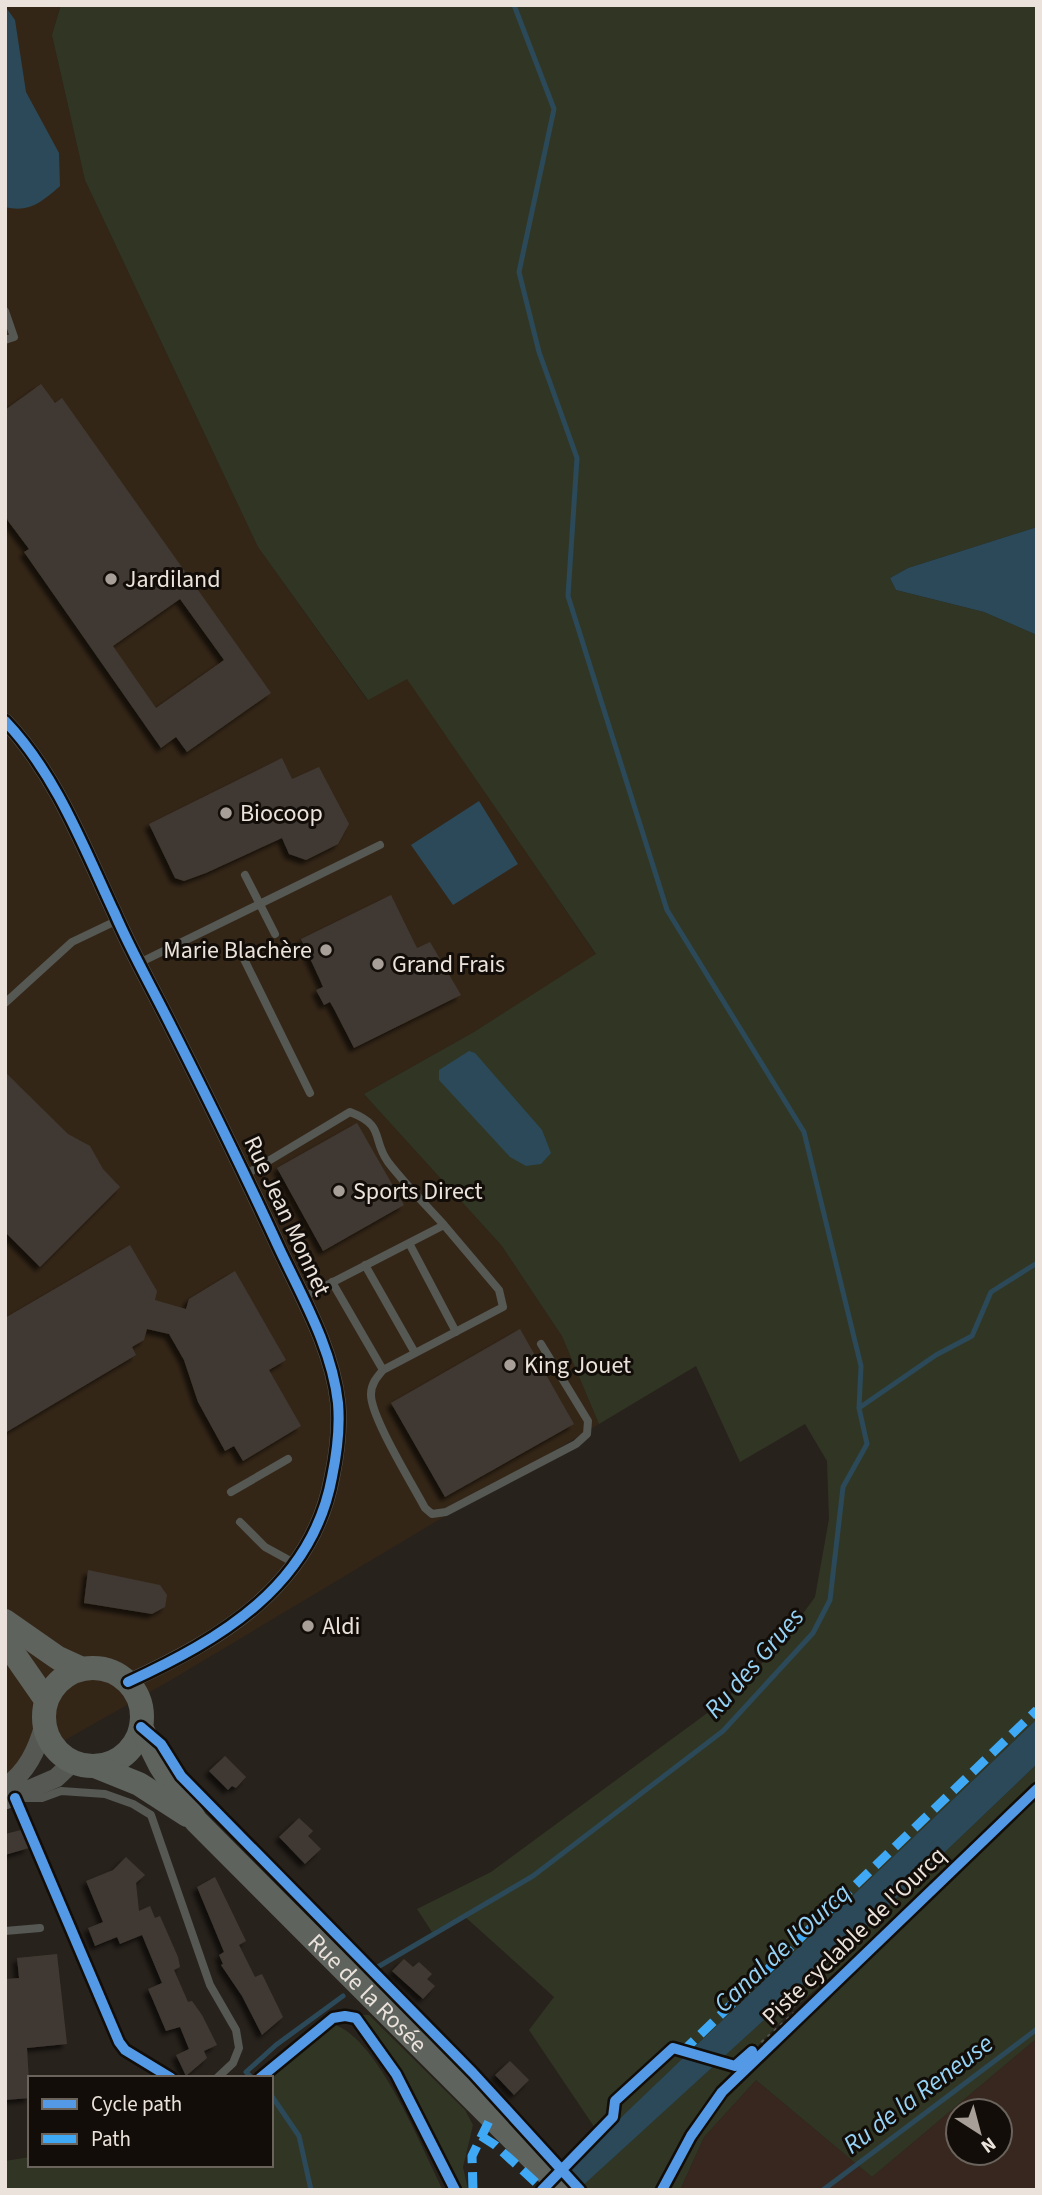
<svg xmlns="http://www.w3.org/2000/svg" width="1042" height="2195" viewBox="0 0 1042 2195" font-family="'Source Sans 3',sans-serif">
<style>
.built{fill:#342617}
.industrial{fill:#37271f;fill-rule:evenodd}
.green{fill:#313624}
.water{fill:#2b4958}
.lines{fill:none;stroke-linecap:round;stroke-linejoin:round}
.stream{stroke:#2b4958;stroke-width:5}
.building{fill:#403931;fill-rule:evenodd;filter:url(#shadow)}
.path{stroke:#535450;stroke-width:2.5;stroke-dasharray:3.5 5;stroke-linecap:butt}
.service{stroke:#565854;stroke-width:8}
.minor{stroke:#565854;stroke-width:16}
.tertiary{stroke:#565854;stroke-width:19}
.primary{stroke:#5e635e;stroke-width:24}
.quiet{stroke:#3fa9f5;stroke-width:9;stroke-dasharray:18 9;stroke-linecap:butt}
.cycleway-casing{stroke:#120d08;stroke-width:15}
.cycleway{stroke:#5399e6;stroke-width:10}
.poi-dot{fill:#a79f98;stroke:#120d08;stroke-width:2.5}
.labels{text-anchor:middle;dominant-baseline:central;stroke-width:6;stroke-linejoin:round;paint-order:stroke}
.poi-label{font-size:24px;fill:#ebe3db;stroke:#120d08;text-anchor:start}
.street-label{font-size:24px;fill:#ebe3db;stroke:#120d08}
.water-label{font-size:26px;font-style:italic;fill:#96d3f6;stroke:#120d08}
</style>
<defs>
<filter id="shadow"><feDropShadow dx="-4.5" dy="4.5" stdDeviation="2" flood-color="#0009"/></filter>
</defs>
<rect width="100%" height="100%" fill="#28221c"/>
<!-- built -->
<path class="built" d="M 5,5 L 61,5 L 52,35 L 85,180 L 258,547 L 367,700 L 407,678 L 596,955 L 474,1032 L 364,1094 L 502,1246 L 562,1336 L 599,1424 L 171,1680 L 5,1774 Z"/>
<!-- industrial -->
<path class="industrial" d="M 1037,2038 L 1037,2190 L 680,2190 L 704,2137 L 756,2080 L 872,2177 ZM 958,2111 L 1000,2111 L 1000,2153 L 958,2153 Z"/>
<!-- green -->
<path class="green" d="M 61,5 L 1037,5 L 1037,527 L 908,568 L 890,578 L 896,590 L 984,612 L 1037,635 L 1037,1719 L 601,2137 L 529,2030 L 554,1997 L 463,1915 L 432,1932 L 417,1909 L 491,1872 L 725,1700 L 781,1644 L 815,1597 L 829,1519 L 827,1461 L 805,1424 L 740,1462 L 696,1366 L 599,1424 L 562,1336 L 502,1246 L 364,1094 L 474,1032 L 596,954 L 407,679 L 368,700 L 258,547 L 85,180 L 52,35 Z
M 1037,1764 L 1037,2038 L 872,2177 L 756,2080 L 704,2137 L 680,2190 L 667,2190 L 693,2138 L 724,2094 L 874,1950 L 886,1928 L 791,2011 L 720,2086 L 685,2131 L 655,2190 L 586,2190 L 582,2186 L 879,1915 Z
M 369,2015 L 465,2110 L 473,2125 L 463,2167 L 468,2190 L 460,2190 L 399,2070 L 361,2015 Z
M 332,2024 C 377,2035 422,2149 443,2190 L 5,2190 L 5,2161 L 30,2157 L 30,2165 L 271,2165 L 271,2078 L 266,2078 Z"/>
<!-- water -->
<path class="water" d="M 5,6 L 15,20 L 26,92 L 59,153 L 60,186 C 42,202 29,213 5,207 Z
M 1037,527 L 1037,635 L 984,612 L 896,590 L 890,578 L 908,568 Z
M 479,801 L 518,864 L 453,905 L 411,845 Z
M 469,1051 L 475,1053 L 542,1130 L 551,1153 L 541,1164 L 526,1166 L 510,1157 L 439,1080 L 439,1070 Z
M 1037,1719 L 1037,1764 L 879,1915 L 578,2190 L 552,2190 L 586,2151 Z"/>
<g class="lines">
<!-- stream -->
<path class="stream" d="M 859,1408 L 936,1355 L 972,1336 L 991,1292 L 1037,1263
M 376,1968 L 533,1876 L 723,1731 L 813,1633 L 830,1600 L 843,1487 L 867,1444 L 859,1408 L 861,1366 L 804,1132 L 667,910 L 568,596 L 577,458 L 539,352 L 519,272 L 554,109 L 514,5
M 252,2078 L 246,2072 L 276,2045 L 343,1996
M 271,2095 L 299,2136 L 311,2190
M 823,2190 L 1037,2029"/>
</g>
<!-- building -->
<path class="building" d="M 41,384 L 55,403 L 62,398 L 271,693 L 187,752 L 176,737 L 161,748 L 24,552 L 29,549 L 8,521 L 5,513 L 5,410 ZM 180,599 L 224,660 L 156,708 L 113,646 Z
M 282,758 L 292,779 L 319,767 L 349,824 L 338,844 L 306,860 L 289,854 L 282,838 L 206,873 L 184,881 L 175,878 L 149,824 Z
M 391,895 L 417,948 L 430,942 L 461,995 L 354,1048 L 334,1009 L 330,1002 L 324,1005 L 316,990 L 323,987 L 320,980 L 301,939 Z
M 5,1072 L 68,1134 L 90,1146 L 103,1169 L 120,1187 L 40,1267 L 5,1232 Z
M 357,1123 L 404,1205 L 323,1251 L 277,1168 Z
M 130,1245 L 157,1291 L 155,1300 L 186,1309 L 189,1299 L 235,1271 L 286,1360 L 269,1370 L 301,1426 L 243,1461 L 234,1446 L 225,1451 L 198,1402 L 184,1360 L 169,1334 L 147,1329 L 144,1340 L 132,1347 L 136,1355 L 5,1433 L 5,1318 Z
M 520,1329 L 574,1424 L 445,1497 L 391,1403 Z
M 88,1570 L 160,1585 L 167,1595 L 165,1607 L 152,1614 L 84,1603 Z
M 225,1756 L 246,1777 L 236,1788 L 232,1786 L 228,1790 L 209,1771 Z
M 299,1818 L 313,1831 L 308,1836 L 321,1849 L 305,1864 L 279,1837 Z
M 21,1830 L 29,1848 L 5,1855 L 5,1834 Z
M 126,1857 L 145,1875 L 136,1883 L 139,1911 L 150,1906 L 155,1918 L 160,1916 L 178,1957 L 180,1967 L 174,1970 L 188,2002 L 192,2001 L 202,2015 L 217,2045 L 204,2051 L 207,2058 L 186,2076 L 176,2055 L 189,2049 L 180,2027 L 166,2031 L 152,1998 L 148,1989 L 162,1983 L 142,1935 L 120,1944 L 117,1937 L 95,1946 L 88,1928 L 103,1922 L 86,1881 L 113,1870 Z
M 215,1877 L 246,1941 L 239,1945 L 255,1977 L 262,1974 L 283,2017 L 262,2035 L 242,1996 L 221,1965 L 223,1964 L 219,1955 L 224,1952 L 197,1887 Z
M 57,1954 L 67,2044 L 27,2048 L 30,2098 L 5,2100 L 5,1979 L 19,1978 L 17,1958 Z
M 404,1959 L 413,1967 L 419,1962 L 432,1974 L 427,1979 L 435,1986 L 423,1999 L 392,1971 Z
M 510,2061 L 529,2080 L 514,2095 L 495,2075 Z"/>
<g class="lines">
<!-- path -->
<path class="path" d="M 615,2101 L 673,2048 L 735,2066 L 794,2013"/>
<!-- service -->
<path class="service" d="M 5,311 L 14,337 L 5,340
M 245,875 L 275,934
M 240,951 L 310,1093
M 139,963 L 380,845
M 5,1003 L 72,942 L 118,920
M 245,1175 L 350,1112 C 386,1126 371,1138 388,1162 C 405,1184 425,1204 444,1225 L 302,1298
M 409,1243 L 456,1332
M 365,1265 L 415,1353
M 332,1282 L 383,1370 C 377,1377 371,1384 371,1394 C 370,1416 413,1485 425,1508 L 432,1514 L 446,1512 L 576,1444 L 587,1434 L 588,1421 L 541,1344
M 383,1370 L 503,1307 L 499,1290 L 444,1225
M 231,1492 L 288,1459
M 240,1522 L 265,1547 L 296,1564
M 5,1931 L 40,1928
M 167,2078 L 124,2052 L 118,2044 L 15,1798 L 42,1798 L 61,1791 L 105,1794 L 133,1804 L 151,1815 L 210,1985 L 236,2030 L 239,2048 L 233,2063 L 217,2078"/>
<!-- minor -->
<path class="minor" d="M 5,721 C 56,774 84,848 115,914 C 131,951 151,986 169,1022 C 207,1097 244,1172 279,1248 C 302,1297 332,1348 338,1403 C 340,1427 337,1453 332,1477 C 312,1586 221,1639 128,1682"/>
<!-- tertiary -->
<path class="tertiary" d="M 5,1787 C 27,1772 37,1750 44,1725
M 5,1800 L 56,1778 L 72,1763"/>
<!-- primary -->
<g class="primary">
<path d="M 5,1621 L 58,1658 L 82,1669"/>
<path d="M 5,1641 L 46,1700"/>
<circle cx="93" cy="1717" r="49"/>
<path id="s1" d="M 141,1727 L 160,1765 L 196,1821 L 564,2190"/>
<path d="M 97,1767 L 139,1784 L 187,1815"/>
</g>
<!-- quiet -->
<path class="quiet" d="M 681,2053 L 1037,1710
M 481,2136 L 495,2145 L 544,2190
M 473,2190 L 472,2156 L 491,2117"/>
<defs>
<path id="cycleway" d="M 5,721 C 56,774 84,848 115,914 C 131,951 151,986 169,1022 C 207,1097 244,1172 279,1248 C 302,1297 332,1348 338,1403 C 340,1427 337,1453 332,1477 C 312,1586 221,1639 128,1682
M 141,1727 L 161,1744 L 181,1776 L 473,2073 L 580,2190
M 15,1798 L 119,2042 L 125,2050 L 171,2078
M 260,2078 L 333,2018 L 345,2016 L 356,2018 L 396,2074 L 455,2190
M 542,2190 L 613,2117 L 615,2101 L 673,2048 L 735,2066 L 752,2051
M 662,2190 L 691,2136 L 722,2092 L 1037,1789"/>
</defs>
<!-- cycleway casing -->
<use href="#cycleway" class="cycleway-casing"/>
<!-- cycleway -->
<use href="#cycleway" class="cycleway"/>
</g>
<!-- markers -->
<g class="poi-dot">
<circle cx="111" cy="579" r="7"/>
<circle cx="226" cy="813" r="7"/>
<circle cx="326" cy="950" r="7"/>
<circle cx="378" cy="964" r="7"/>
<circle cx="339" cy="1191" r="7"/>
<circle cx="510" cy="1365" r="7"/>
<circle cx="308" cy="1626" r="7"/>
</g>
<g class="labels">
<!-- poi labels -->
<g class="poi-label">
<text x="125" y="579">Jardiland</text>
<text x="240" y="813">Biocoop</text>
<text x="312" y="950" text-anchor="end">Marie Blachère</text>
<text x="392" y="964">Grand Frais</text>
<text x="353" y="1191">Sports Direct</text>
<text x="524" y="1365">King Jouet</text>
<text x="322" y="1626">Aldi</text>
</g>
<!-- street labels -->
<g class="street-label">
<text transform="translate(287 1216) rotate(65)">Rue Jean Monnet</text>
<text transform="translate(854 1936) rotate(-44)">Piste cyclable de l'Ourcq</text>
<text stroke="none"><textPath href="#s1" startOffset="352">Rue de la Rosée</textPath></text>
</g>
<!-- water labels -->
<g class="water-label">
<text transform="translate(754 1663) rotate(-49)">Ru des Grues</text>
<text transform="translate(782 1948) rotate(-43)">Canal de l'Ourcq</text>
<text transform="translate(918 2094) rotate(-37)">Ru de la Reneuse</text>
</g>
</g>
<!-- border -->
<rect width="1042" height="2195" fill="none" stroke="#ebe3db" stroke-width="14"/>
<!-- legend -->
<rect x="28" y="2076" width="245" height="91" fill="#120d08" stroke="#69635c" stroke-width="2"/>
<rect x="42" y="2099" width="35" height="10" fill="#5399e6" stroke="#69635c" stroke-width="2"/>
<text x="91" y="2111" font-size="21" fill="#ebe3db">Cycle path</text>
<rect x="42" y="2134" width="35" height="10" fill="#3fa9f5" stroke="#69635c" stroke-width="2"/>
<text x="91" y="2146" font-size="21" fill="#ebe3db">Path</text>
<!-- north arrow -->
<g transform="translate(979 2132) rotate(144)"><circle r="33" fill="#120d08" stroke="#69635c" stroke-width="2"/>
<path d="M0-5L12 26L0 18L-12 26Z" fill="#a79f98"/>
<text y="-10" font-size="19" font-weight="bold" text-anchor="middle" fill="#ebe3db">N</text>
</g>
</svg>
